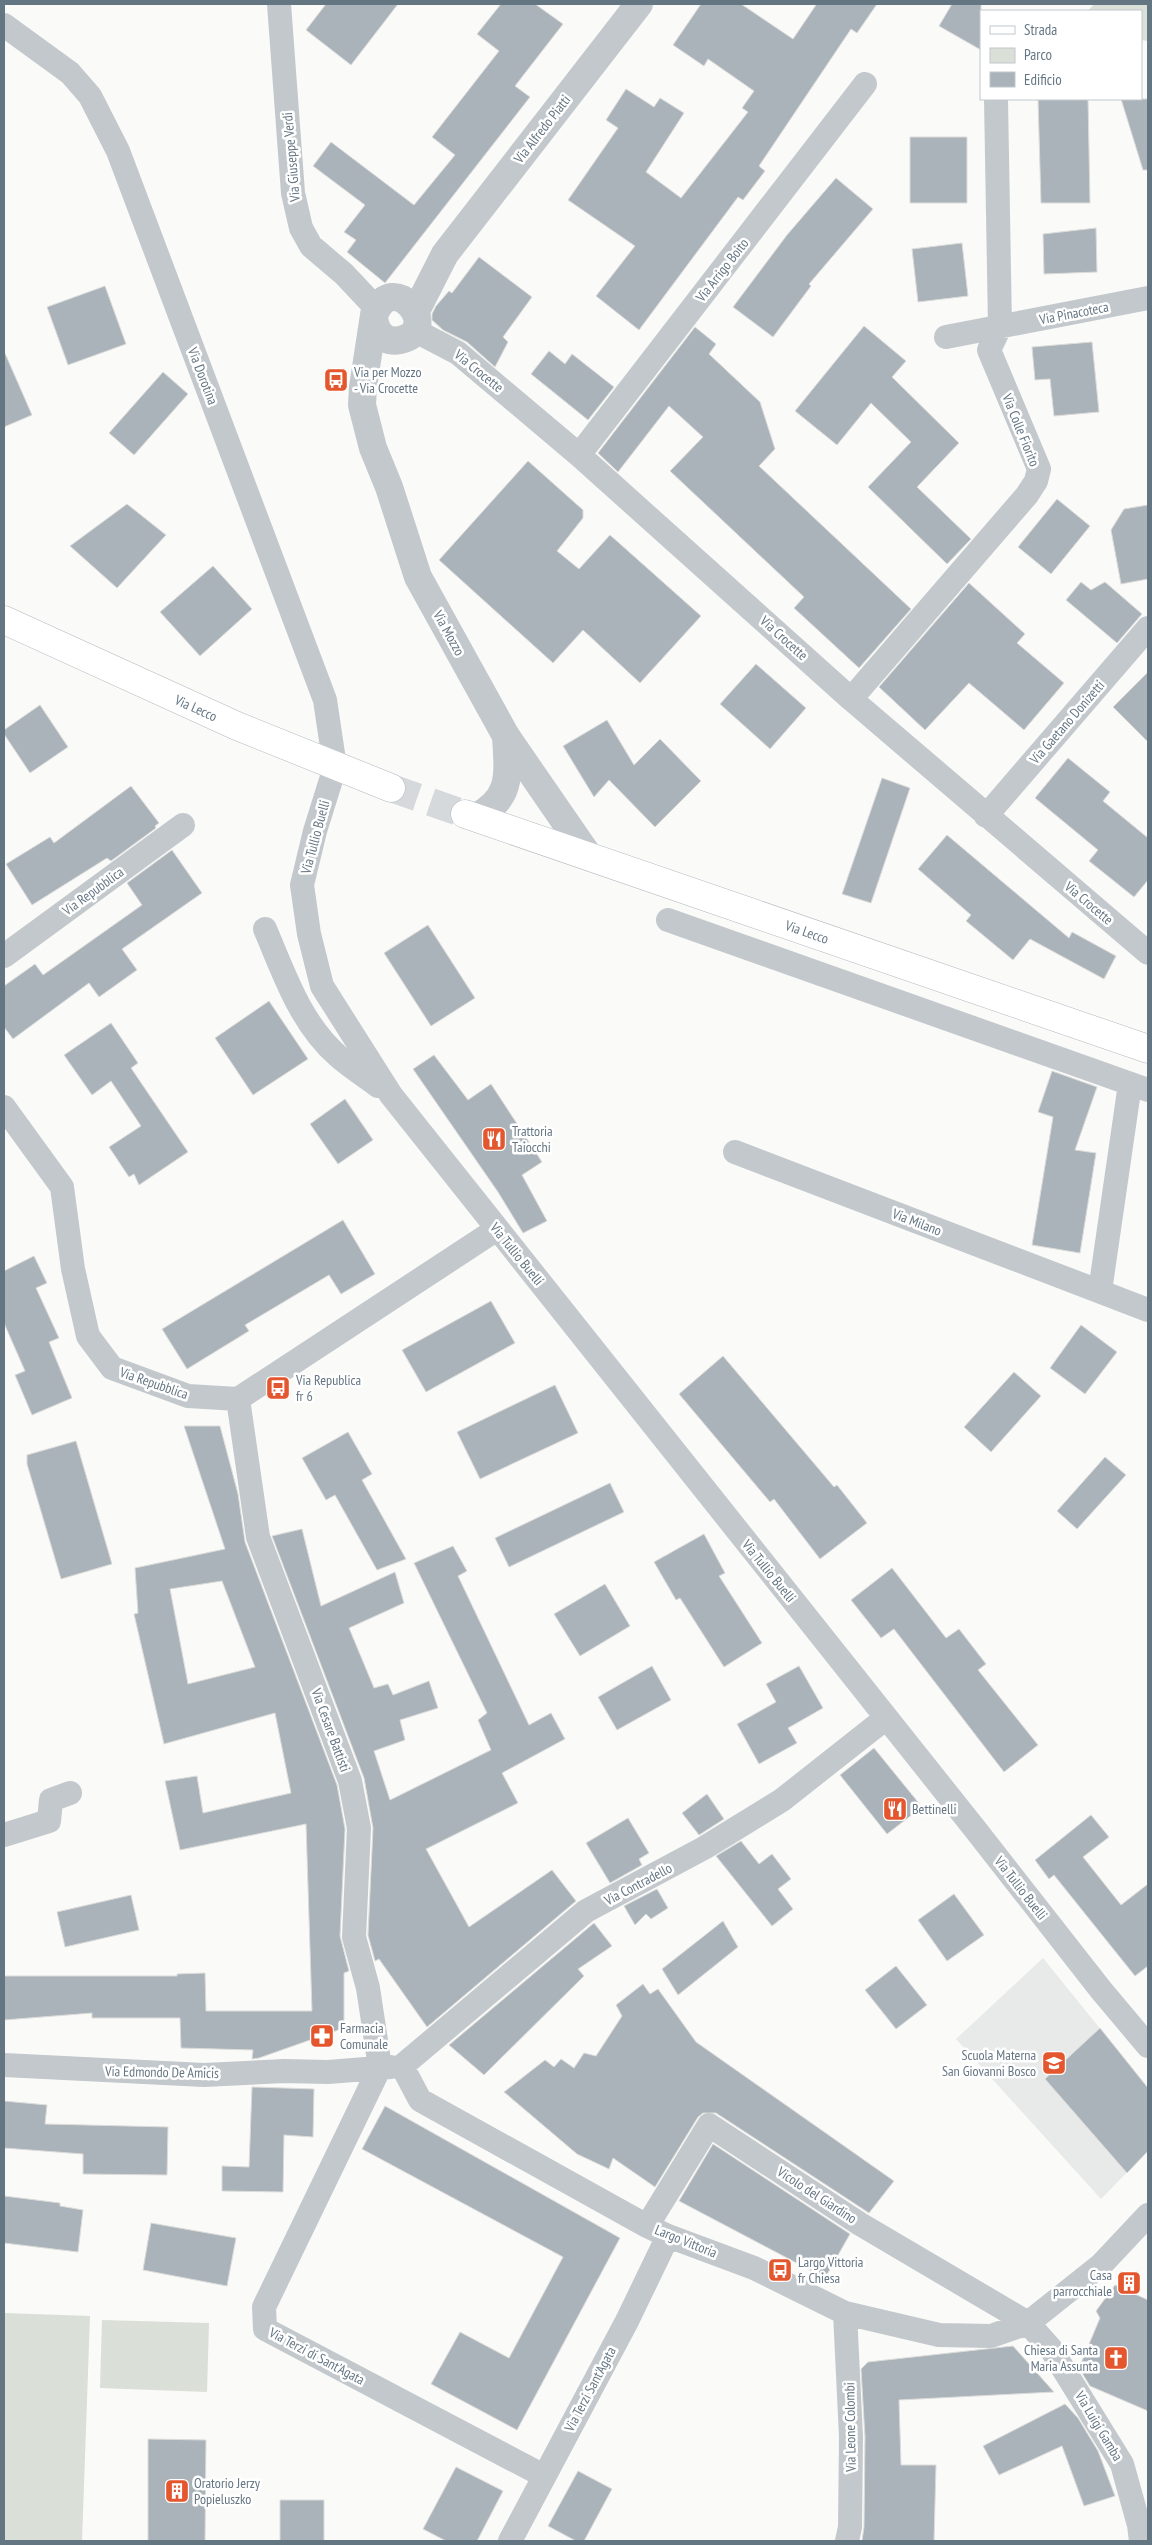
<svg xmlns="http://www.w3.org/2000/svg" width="1152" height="2545" viewBox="0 0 1152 2545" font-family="'PT Sans Narrow',sans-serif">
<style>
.built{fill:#e8e9e9}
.green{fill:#dadfd7}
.building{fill:#aab3b9;stroke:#dcdcda;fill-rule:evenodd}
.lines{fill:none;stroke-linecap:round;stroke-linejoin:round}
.secondary-tunnel{stroke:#d5d9db;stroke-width:28;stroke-dasharray:28 14;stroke-linecap:butt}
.secondary-casing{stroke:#b3babf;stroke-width:29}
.minor{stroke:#c3c8cc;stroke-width:24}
.tertiary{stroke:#c3c8cc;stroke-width:28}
.secondary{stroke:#fff;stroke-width:28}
.labels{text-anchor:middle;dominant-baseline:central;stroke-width:5;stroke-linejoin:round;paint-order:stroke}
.street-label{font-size:14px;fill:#657683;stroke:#fff}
.poi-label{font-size:14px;fill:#657683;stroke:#fff;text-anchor:start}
</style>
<rect width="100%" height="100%" fill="#fafaf8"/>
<!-- built -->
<path class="built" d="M 1043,1958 L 1148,2088 L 1148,2151 L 1101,2199 L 956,2039 Z"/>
<!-- green -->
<path class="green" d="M 1094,4 L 1148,4 L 1148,41 L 1141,40 L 1141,11 L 1088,11 Z
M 4,2313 L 90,2316 L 82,2541 L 4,2541 Z
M 102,2320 L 209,2323 L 207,2392 L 100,2388 Z"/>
<!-- building -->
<path class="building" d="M 326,4 L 398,4 L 351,65 L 306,30 Z
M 501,4 L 535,4 L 563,24 L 515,86 L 530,97 L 385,283 L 347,252 L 356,240 L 344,232 L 365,205 L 313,166 L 331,142 L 414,205 L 455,155 L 432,137 L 499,51 L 477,34 Z
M 701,4 L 741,4 L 793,39 L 816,5 L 815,4 L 877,4 L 857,33 L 851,29 L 759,166 L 765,171 L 743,200 L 738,197 L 639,330 L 596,296 L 635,246 L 568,200 L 618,128 L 606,120 L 626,89 L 654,107 L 660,98 L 684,113 L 646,172 L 681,198 L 748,112 L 742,108 L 754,91 L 708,59 L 704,66 L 673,45 Z
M 952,4 L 981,4 L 981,50 L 939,26 Z
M 1038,99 L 1088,99 L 1090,203 L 1041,203 Z
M 1121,99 L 1148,99 L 1148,170 L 1143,170 Z
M 910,137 L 967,137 L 967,203 L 910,203 Z
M 836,178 L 873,209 L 809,284 L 811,286 L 773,337 L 733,307 L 787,235 Z
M 1096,228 L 1097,272 L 1044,274 L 1043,234 Z
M 962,243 L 968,296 L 918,302 L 912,249 Z
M 479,257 L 532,297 L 503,337 L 508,342 L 495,367 L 467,342 L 443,330 L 432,320 L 432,314 L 436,306 L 449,291 L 452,293 Z
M 105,286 L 126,344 L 68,365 L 47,307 Z
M 864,326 L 906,361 L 892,377 L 959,443 L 917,487 L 971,539 L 947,564 L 868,487 L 911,442 L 871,403 L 837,445 L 795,411 Z
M 695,327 L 716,344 L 709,354 L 760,402 L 775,449 L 759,466 L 911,609 L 859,668 L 794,608 L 804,597 L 670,471 L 703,437 L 669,406 L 618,472 L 598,453 Z
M 1092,342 L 1099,412 L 1054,416 L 1050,379 L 1035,380 L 1032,347 Z
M 4,351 L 32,415 L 4,427 Z
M 549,351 L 565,364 L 572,354 L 614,387 L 588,420 L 531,374 Z
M 163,372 L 188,394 L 134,455 L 109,433 Z
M 528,461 L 583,510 L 583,518 L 557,551 L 579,569 L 610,535 L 701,616 L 640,683 L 583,630 L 553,663 L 439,560 Z
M 1057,499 L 1090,526 L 1051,574 L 1018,547 Z
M 127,504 L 166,535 L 117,588 L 70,546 Z
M 1148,505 L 1148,579 L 1121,584 L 1111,530 L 1124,509 Z
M 213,566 L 252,609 L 200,656 L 160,612 Z
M 1081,582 L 1091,590 L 1105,582 L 1142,614 L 1117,643 L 1066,600 Z
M 969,583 L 1025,634 L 1017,643 L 1064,683 L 1024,730 L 969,683 L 925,730 L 879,687 Z
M 756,664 L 806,708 L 770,749 L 720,704 Z
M 1148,672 L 1148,742 L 1113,707 Z
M 40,705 L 68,747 L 30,773 L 4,734 L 4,730 Z
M 607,720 L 634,765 L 660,739 L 701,781 L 655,827 L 609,780 L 594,797 L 563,746 Z
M 1068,758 L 1110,792 L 1103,801 L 1148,838 L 1148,880 L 1134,897 L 1089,861 L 1098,850 L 1035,798 Z
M 882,778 L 910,788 L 871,903 L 842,894 Z
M 131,786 L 159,823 L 155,826 L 156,828 L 111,861 L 107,858 L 32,905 L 6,864 L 50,837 L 54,843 Z
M 947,835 L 1069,938 L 1072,932 L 1116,956 L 1104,979 L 1030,939 L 1013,960 L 966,921 L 971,915 L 918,869 Z
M 172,850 L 202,893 L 122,949 L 137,970 L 99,997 L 89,983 L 13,1039 L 4,1027 L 4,986 L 35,964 L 43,975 L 142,905 L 127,883 Z
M 428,925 L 475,998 L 431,1026 L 384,953 Z
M 269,1001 L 308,1059 L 253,1095 L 215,1038 Z
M 111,1023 L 138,1063 L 131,1068 L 188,1152 L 139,1185 L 134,1174 L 129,1177 L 109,1147 L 141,1126 L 111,1081 L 92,1095 L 64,1055 Z
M 434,1055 L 468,1100 L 491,1084 L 542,1162 L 522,1175 L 547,1221 L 523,1233 L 498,1192 L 413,1069 Z
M 1052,1071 L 1097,1087 L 1075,1150 L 1096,1153 L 1080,1253 L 1032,1245 L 1053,1117 L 1038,1112 Z
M 345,1099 L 373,1140 L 338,1164 L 310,1124 Z
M 343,1220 L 375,1274 L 341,1294 L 329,1275 L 245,1325 L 249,1331 L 187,1369 L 162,1329 Z
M 34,1256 L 47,1283 L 36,1288 L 59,1338 L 49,1342 L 72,1398 L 32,1415 L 15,1375 L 25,1371 L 4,1323 L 4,1271 Z
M 491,1301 L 515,1343 L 426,1392 L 402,1350 Z
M 1081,1325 L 1117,1352 L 1085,1394 L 1050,1368 Z
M 723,1356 L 834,1487 L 837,1485 L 867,1523 L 820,1559 L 774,1499 L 770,1502 L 679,1394 Z
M 1014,1372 L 1041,1396 L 991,1452 L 964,1427 Z
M 555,1385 L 578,1433 L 480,1479 L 457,1432 Z
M 184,1426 L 220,1426 L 238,1494 L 245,1542 L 337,1785 L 345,1829 L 340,1936 L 349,1971 L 344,1973 L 344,2028 L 259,2058 L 252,2059 L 253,2050 L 181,2048 L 180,2018 L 92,2018 L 92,2013 L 4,2020 L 4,1976 L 177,1976 L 177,1974 L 205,1973 L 206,2011 L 312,2011 L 306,1824 L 180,1850 L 165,1781 L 197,1776 L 203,1813 L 291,1793 L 275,1713 L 164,1744 L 134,1614 L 138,1613 L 135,1568 L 225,1549 ZM 222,1581 L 255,1667 L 188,1684 L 170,1589 Z
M 348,1432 L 372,1474 L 362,1480 L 406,1559 L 377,1570 L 335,1495 L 326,1500 L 302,1458 Z
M 76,1441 L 112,1564 L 61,1579 L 27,1464 L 27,1455 Z
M 1105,1457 L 1126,1475 L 1077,1529 L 1057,1511 Z
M 610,1483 L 624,1512 L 509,1567 L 495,1538 Z
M 302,1529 L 321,1606 L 395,1572 L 404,1603 L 349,1628 L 374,1688 L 388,1684 L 393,1695 L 429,1681 L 438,1708 L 400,1720 L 405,1740 L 374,1751 L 390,1800 L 491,1750 L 478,1720 L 487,1713 L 414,1563 L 453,1546 L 467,1571 L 458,1576 L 529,1725 L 551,1713 L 565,1739 L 502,1773 L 518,1803 L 426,1849 L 469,1927 L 552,1870 L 576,1901 L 427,2027 L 379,1959 L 375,1961 L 368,1935 L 373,1828 L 364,1778 L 272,1536 Z
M 704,1534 L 725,1573 L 719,1576 L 762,1643 L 724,1667 L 680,1598 L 676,1600 L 654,1562 Z
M 892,1568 L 946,1638 L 959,1629 L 986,1664 L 978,1670 L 1038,1745 L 1004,1772 L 894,1629 L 881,1638 L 851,1600 Z
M 605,1584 L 630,1626 L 580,1656 L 554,1614 Z
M 652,1666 L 671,1700 L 617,1730 L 598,1697 Z
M 799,1666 L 823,1708 L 788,1728 L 797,1743 L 759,1764 L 737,1724 L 776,1702 L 766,1684 Z
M 874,1748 L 922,1807 L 887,1834 L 840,1775 Z
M 707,1794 L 724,1819 L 699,1835 L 682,1813 Z
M 1091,1815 L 1109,1837 L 1083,1857 L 1121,1905 L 1148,1884 L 1148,1966 L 1135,1976 L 1054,1875 L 1049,1879 L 1035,1860 Z
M 628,1818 L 649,1853 L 639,1859 L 642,1865 L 610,1883 L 586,1843 Z
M 741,1841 L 759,1864 L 772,1854 L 791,1879 L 778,1889 L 793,1909 L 772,1926 L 716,1856 Z
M 657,1889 L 668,1908 L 651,1919 L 646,1914 L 635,1925 L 624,1906 Z
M 954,1894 L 984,1935 L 947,1961 L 918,1920 Z
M 131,1895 L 139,1930 L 65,1947 L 57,1912 Z
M 723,1921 L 738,1947 L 678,1995 L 662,1969 Z
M 594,1923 L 612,1946 L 578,1969 L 584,1976 L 484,2075 L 449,2045 Z
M 896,1966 L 927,2005 L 896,2029 L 865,1990 Z
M 643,1984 L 650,1994 L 658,1989 L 696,2042 L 894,2181 L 869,2213 L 716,2113 L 703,2113 L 698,2117 L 655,2187 L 613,2158 L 609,2169 L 577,2154 L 504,2092 L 545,2060 L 554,2067 L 561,2059 L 574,2068 L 584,2053 L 596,2056 L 622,2016 L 616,2005 Z
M 1100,2028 L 1148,2088 L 1148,2151 L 1127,2173 L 1045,2079 Z
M 252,2087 L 314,2089 L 313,2137 L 284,2135 L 283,2192 L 222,2191 L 222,2166 L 249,2167 Z
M 4,2101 L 47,2105 L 45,2124 L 168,2127 L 167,2175 L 83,2174 L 83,2154 L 4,2148 Z
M 385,2106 L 620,2238 L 517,2430 L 431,2384 L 460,2332 L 509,2358 L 563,2257 L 362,2149 Z
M 713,2144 L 850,2234 L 825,2278 L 679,2201 Z
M 4,2196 L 60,2203 L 60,2206 L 83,2210 L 78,2252 L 4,2243 Z
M 151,2223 L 236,2238 L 227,2286 L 143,2270 Z
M 1115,2285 L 1148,2300 L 1148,2411 L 1090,2386 L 1079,2368 L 1100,2318 L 1096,2311 Z
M 1013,2346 L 1054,2392 L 899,2400 L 901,2465 L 936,2465 L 934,2541 L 862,2541 L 864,2527 L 865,2437 L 861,2369 L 868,2362 Z
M 1065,2404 L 1078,2418 L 1098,2451 L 1115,2496 L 1084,2506 L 1062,2446 L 999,2475 L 983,2446 Z
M 148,2439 L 206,2440 L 205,2541 L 148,2541 Z
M 456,2467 L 503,2491 L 477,2541 L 446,2541 L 423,2529 Z
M 578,2471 L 612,2489 L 584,2541 L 576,2541 L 548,2526 Z
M 280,2500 L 324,2500 L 324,2541 L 280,2541 Z"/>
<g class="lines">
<!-- secondary-tunnel -->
<path class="secondary-tunnel" d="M 391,788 L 465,814"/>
<defs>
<path id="secondary" d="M 4,620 L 237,726 L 391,788
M 465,814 L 1148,1049"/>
</defs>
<!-- secondary casing -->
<use href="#secondary" class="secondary-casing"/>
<!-- minor -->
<path class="minor" d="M 279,4 L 293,193 L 301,228 L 311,246 L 344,274 L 376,308
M 4,25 L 70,73 L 90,96 L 118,151 L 325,700 L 335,767 L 315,831 L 302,885 L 309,934 L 322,986 L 391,1095 L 975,1829 L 1101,1990 L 1148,2046
M 414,330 L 458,353 L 579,455 L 851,699 L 1148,953
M 946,337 L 1148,298
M 579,455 L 865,84
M 851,699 L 1027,495 L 1036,481 L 1039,469 L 989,350 L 1000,327 L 996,99
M 986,816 L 1148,628
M 668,920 L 1148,1090
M 265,929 C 284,973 300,1023 338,1056 C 350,1067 365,1076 378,1086
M 4,956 L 183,825
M 4,1107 L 62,1187 L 73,1269 L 88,1336 L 112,1368 L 188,1396 L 238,1399 L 497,1229
M 735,1152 L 1148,1310
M 1100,1291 L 1130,1084
M 238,1399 L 258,1537 L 350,1781 L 359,1828 L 354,1937 L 368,1988 L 380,2067
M 4,1835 L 49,1821 L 51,1800 L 70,1793
M 4,2065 L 204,2075 L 284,2071 L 328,2072 L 391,2067
M 402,2066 L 420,2100 L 647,2226 L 668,2236 L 754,2268 L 845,2313 L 939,2335 L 991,2336 L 1028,2323 L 1101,2265 L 1148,2215
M 402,2066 L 586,1911 L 704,1848 L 782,1800 L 886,1718
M 380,2067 L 264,2307 L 265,2329 L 544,2476
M 647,2226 L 709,2125 L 860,2224 L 1028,2323 L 1051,2349 L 1122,2464 L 1139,2525 L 1141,2541
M 845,2313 L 851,2437 L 850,2527 L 847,2541
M 510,2541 L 627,2321 L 668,2236"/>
<!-- tertiary -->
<path class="tertiary" d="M 416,311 L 445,254 L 639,4
M 374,315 C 374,329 383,344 400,340 C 444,331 393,266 374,315 L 363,387 L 362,405 L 373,448 L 389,487 L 418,577 L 506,736 L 588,855
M 476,817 C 513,798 508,773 506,736"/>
<!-- secondary -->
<use href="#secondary" class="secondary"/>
</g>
<!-- icons -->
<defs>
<symbol id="bus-square" viewBox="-11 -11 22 22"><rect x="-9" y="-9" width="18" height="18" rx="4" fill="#e4572e" stroke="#fff"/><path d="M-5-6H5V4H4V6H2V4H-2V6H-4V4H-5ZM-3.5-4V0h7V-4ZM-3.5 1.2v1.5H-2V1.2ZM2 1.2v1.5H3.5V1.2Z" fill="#fff"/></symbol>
<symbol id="restaurant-square" viewBox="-11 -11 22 22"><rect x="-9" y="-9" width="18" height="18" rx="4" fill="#e4572e" stroke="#fff"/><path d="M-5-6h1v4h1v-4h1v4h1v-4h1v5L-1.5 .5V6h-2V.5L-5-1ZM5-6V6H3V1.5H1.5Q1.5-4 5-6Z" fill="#fff"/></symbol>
<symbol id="pharmacy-square" viewBox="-11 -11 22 22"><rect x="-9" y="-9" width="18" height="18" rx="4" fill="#e4572e" stroke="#fff"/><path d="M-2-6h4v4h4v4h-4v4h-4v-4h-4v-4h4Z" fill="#fff"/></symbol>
<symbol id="school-square" viewBox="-11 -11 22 22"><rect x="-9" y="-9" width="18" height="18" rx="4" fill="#e4572e" stroke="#fff"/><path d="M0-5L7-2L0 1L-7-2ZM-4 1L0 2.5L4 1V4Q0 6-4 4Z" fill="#fff"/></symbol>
<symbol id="building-square" viewBox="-11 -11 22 22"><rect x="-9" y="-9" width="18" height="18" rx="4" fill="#e4572e" stroke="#fff"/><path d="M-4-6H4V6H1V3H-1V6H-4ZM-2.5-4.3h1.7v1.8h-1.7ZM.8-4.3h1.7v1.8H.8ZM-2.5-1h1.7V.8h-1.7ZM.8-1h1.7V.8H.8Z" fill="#fff"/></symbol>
<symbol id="church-square" viewBox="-11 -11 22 22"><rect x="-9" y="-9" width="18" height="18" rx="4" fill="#e4572e" stroke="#fff"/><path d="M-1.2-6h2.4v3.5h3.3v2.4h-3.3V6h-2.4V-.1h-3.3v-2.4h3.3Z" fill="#fff"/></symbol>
</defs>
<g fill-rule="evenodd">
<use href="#bus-square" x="322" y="366" width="28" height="28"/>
<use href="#restaurant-square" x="480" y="1125" width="28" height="28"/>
<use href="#bus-square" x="264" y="1374" width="28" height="28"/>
<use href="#restaurant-square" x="881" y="1795" width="28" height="28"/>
<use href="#pharmacy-square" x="308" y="2022" width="28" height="28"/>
<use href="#school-square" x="1040" y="2049" width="28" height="28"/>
<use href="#bus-square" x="766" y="2256" width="28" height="28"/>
<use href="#building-square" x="1115" y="2269" width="28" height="28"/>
<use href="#church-square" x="1102" y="2344" width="28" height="28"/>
<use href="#building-square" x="163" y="2477" width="28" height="28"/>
</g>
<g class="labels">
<!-- street labels -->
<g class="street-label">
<text transform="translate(542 129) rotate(-52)">Via Alfredo Piatti</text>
<text transform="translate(291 157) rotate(-95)">Via Giuseppe Verdi</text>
<text transform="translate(722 270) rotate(-52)">Via Arrigo Boito</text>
<text transform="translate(1074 313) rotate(-11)">Via Pinacoteca</text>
<text transform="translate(479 371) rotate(39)">Via Crocette</text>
<text transform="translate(203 376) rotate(69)">Via Dorotina</text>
<text transform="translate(1021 430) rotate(68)">Via Colle Fiorito</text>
<text transform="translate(449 633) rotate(61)">Via Mozzo</text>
<text transform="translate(784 638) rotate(42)">Via Crocette</text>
<text transform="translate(196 708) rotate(24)">Via Lecco</text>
<text transform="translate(1067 722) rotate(-49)">Via Gaetano Donizetti</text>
<text transform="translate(315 837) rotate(-75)">Via Tullio Buelli</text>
<text transform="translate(93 891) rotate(-36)">Via Repubblica</text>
<text transform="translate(1089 903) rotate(40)">Via Crocette</text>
<text transform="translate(807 932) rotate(19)">Via Lecco</text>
<text transform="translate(917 1222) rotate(21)">Via Milano</text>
<text transform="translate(517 1254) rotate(51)">Via Tullio Buelli</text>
<text transform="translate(154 1383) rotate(19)">Via Repubblica</text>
<text transform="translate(769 1571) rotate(51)">Via Tullio Buelli</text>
<text transform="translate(331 1730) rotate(70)">Via Cesare Battisti</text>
<text transform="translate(638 1884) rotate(-28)">Via Contradello</text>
<text transform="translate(1021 1888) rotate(52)">Via Tullio Buelli</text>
<text transform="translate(162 2072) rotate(1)">Via Edmondo De Amicis</text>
<text transform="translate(817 2195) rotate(33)">Vicolo del Giardino</text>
<text transform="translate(686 2241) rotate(22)">Largo Vittoria</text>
<text transform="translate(317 2356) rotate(28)">Via Terzi di Sant'Agata</text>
<text transform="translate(590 2389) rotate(-62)">Via Terzi Sant'Agata</text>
<text transform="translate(1099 2426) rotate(59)">Via Luigi Gamba</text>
<text transform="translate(850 2427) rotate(-91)">Via Leone Colombi</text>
</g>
<!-- poi labels -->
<g class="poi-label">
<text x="354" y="372">Via per Mozzo<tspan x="354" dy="16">- Via Crocette</tspan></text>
<text x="512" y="1131">Trattoria<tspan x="512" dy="16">Taiocchi</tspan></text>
<text x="296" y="1380">Via Republica<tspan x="296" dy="16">fr 6</tspan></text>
<text x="912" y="1809">Bettinelli</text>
<text x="340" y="2028">Farmacia<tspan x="340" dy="16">Comunale</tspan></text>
<text x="1036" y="2055" text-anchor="end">Scuola Materna<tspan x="1036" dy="16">San Giovanni Bosco</tspan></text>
<text x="798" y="2262">Largo Vittoria<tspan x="798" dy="16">fr Chiesa</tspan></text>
<text x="1112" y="2275" text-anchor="end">Casa<tspan x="1112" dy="16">parrocchiale</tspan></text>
<text x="1098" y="2350" text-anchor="end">Chiesa di Santa<tspan x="1098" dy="16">Maria Assunta</tspan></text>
<text x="194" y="2483">Oratorio Jerzy<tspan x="194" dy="16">Popieluszko</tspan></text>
</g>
</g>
<!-- border -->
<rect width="1152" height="2545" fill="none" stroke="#657683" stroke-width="10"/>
<!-- legend -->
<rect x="980" y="10" width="162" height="90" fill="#ffffff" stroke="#c1c8cd"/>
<rect x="990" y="26" width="25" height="8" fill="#ffffff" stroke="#c1c8cd"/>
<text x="1024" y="35" font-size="15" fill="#657683">Strada</text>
<rect x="990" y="48" width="25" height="15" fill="#dadfd7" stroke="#c1c8cd"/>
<text x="1024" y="60" font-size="15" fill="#657683">Parco</text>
<rect x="990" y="72" width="25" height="15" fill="#aab3b9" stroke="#c1c8cd"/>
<text x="1024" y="85" font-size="15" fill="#657683">Edificio</text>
</svg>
